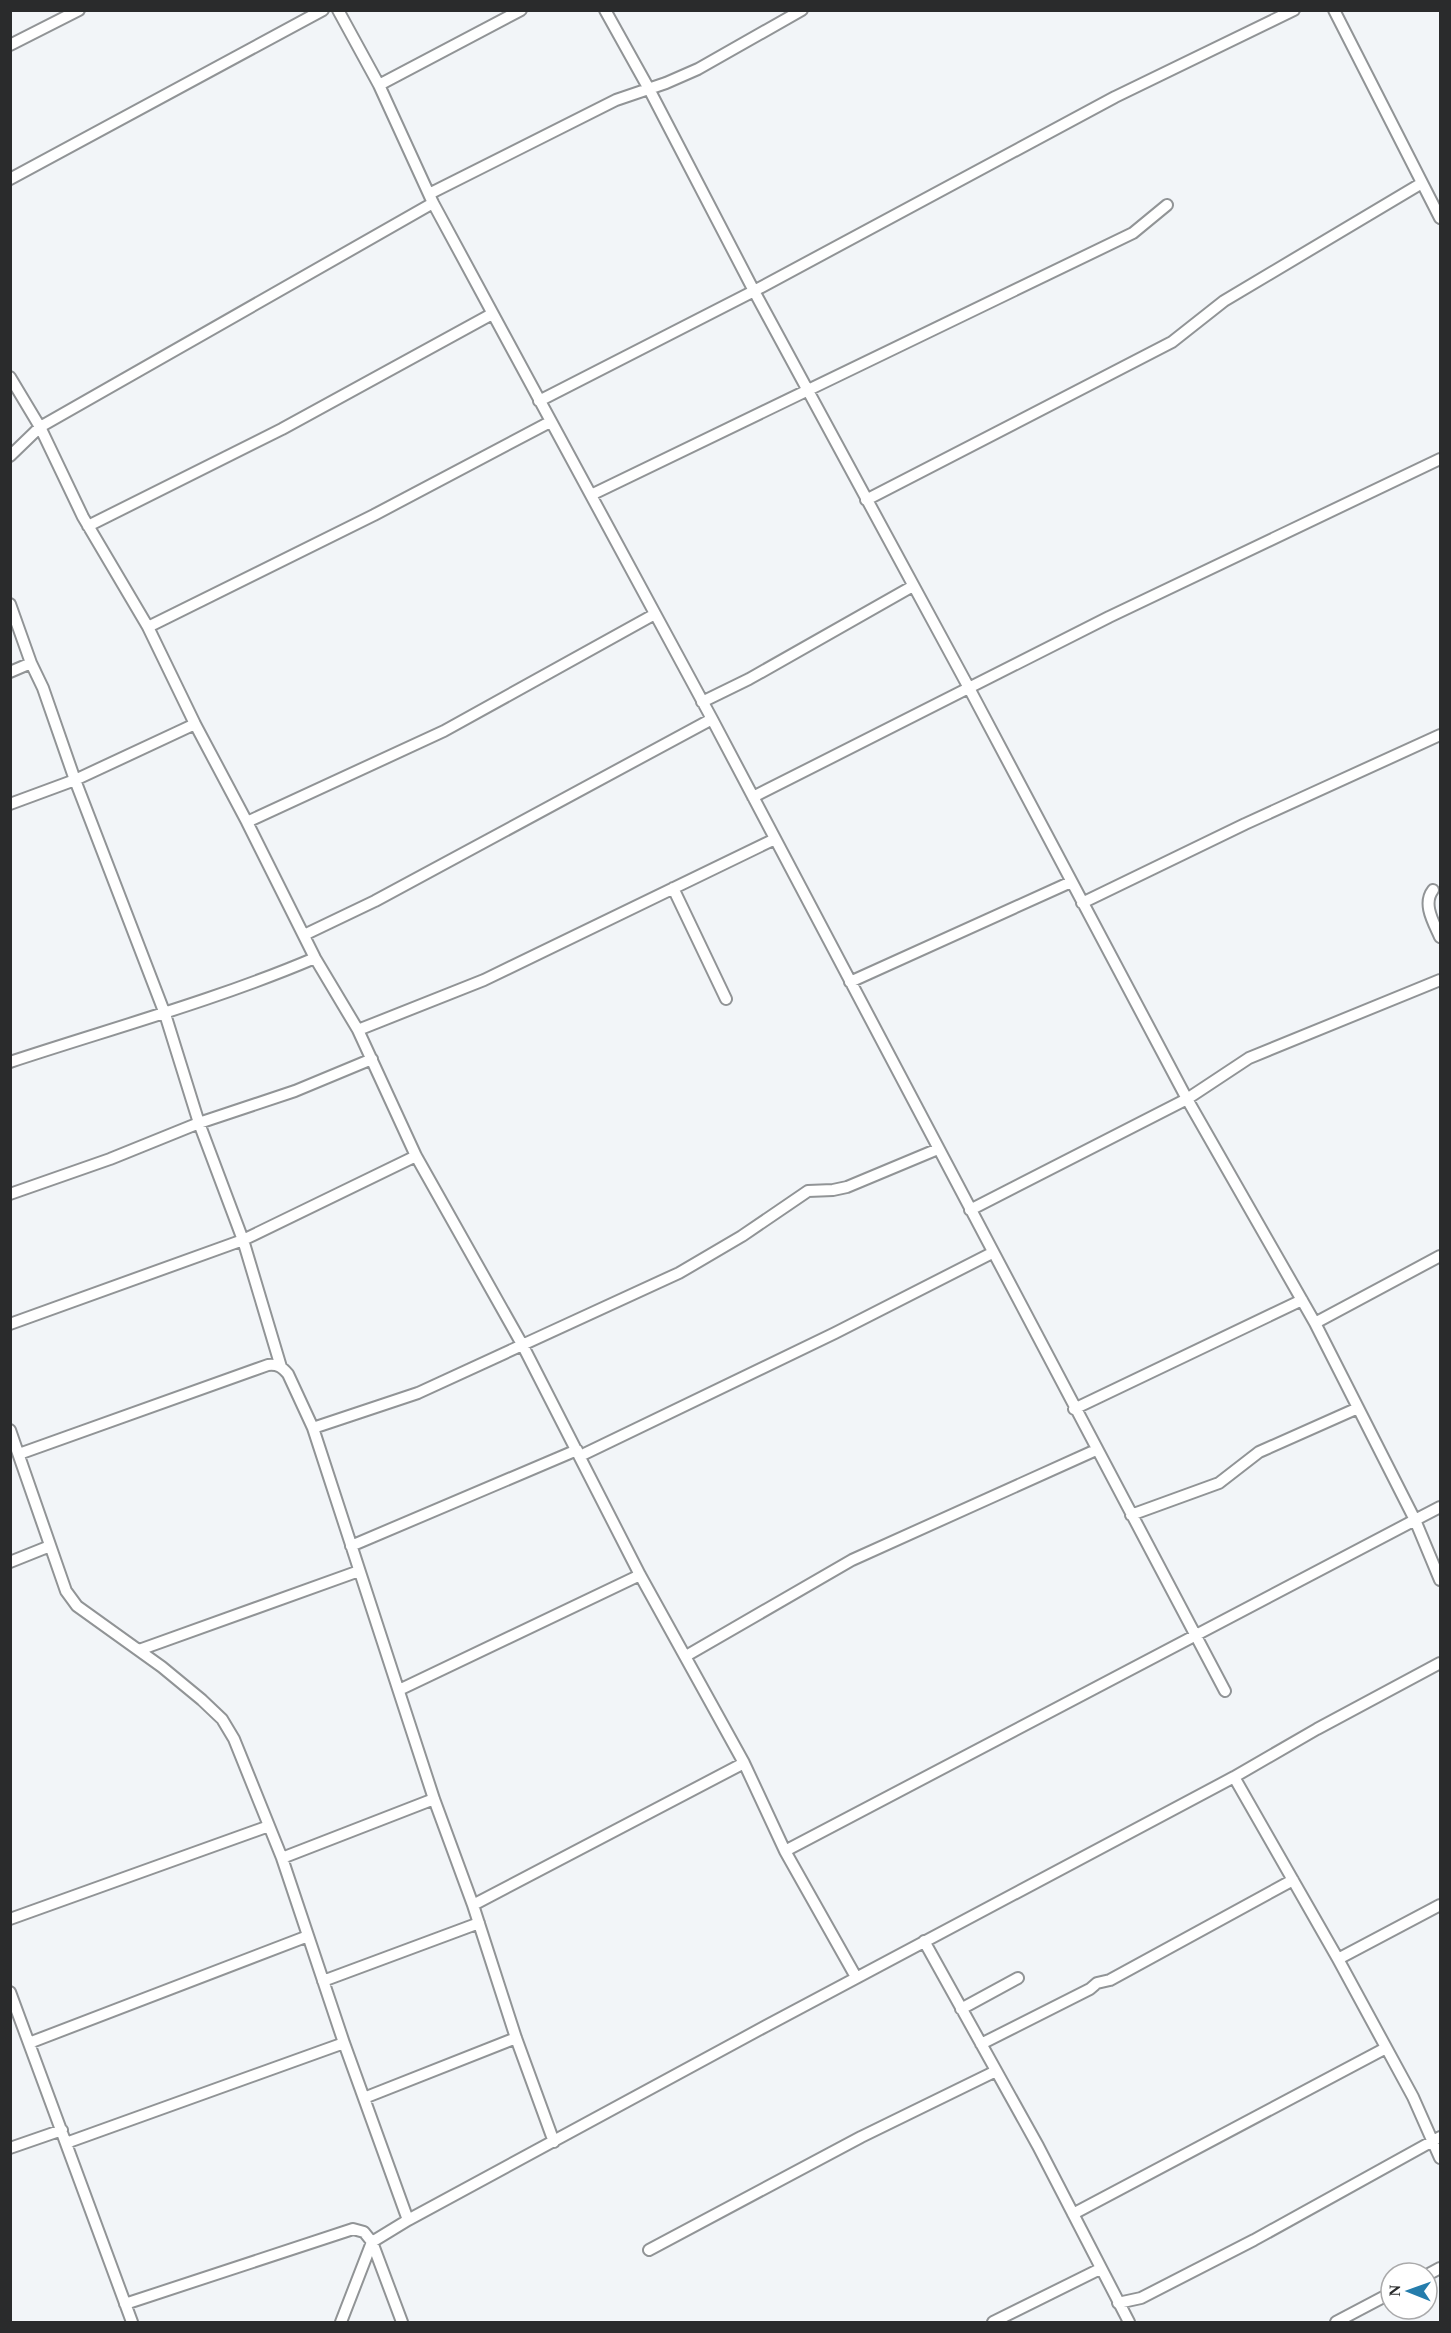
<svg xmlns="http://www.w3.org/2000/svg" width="1451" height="2333" viewBox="0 0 1451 2333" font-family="Georgia,serif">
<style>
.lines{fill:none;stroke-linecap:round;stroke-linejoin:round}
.minor-casing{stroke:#919496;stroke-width:14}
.minor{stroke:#fff;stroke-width:10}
</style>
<rect width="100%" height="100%" fill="#f2f5f8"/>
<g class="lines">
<defs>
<path id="minor" d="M 338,10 L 379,85 L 433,203 L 712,719 L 1225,1691
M 605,10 L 649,89 L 754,291 L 969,688 L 1187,1099 L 1315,1323 L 1415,1520 L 785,1851
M 1334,10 L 1440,218
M 10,45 L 79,10
M 379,85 L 521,10
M 10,179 L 323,10
M 429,194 L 616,100 L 666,83 L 698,69 L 802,10
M 10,377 L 40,427 L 83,517 L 148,627 L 195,724 L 247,822 L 315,958 L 358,1030 L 416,1156 L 523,1346 L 640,1575 L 744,1763 L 785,1851 L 856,1977
M 539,401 L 754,291 L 1115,97 L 1294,10
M 10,456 L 40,427 L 433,203
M 591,495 L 1133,233 L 1167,205
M 866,500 L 1172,342 L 1224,301 L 1422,183
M 88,526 L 282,429 L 492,314
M 10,604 L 31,663 L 10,672
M 148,627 L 374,515 L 550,422
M 31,663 L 43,688 L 75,780 L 165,1014 L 199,1123 L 243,1240 L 281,1367
M 702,702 L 749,679 L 913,586
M 753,797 L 1109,617 L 1440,459
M 10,804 L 75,780 L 195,724
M 247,822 L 444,731 L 655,614
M 673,888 L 726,999
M 1433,890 C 1422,904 1434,923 1440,937
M 1082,903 L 1245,824 L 1440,735
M 304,935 L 375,901 L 712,719
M 850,982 L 1071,882
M 358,1030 L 484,980 L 775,839
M 10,1062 C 113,1028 216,1000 315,958
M 10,1194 L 110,1159 L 199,1123 L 295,1091 L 372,1059
M 970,1210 L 1187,1099 L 1249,1058 L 1440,980
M 1315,1323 L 1440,1256
M 10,1324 L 243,1240 L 416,1156
M 1074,1409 L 1302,1300
M 313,1428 L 418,1393 L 679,1273 L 742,1236 L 808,1191 L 833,1190 L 847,1187 L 938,1149
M 10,1430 L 66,1591 L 77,1606 L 162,1667 L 202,1700 L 222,1719 L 234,1739 L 282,1858 L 344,2043 L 408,2220
M 19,1454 L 268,1365 C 278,1364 282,1367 288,1374 L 313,1428 L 434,1799 L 473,1905 L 516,2038 L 554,2142
M 580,1456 L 835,1333 L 992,1253
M 1440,1507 L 1415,1520 L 1440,1580
M 1131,1515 L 1219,1483 L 1259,1452 L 1358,1408
M 351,1546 L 577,1450
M 10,1562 L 50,1546
M 139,1650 L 359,1571
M 686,1656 L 852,1560 L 1096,1450
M 399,1690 L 640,1575
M 1234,1777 L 1338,1959 L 1413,2097 L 1440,2158
M 282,1858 L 434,1799
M 473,1905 L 744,1763
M 10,1919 L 269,1826
M 924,1941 L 1038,2146 L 1129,2322
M 1338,1959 L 1440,1905
M 323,1981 L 479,1923
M 10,1992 L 132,2322
M 961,2009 L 1018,1978
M 29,2043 L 308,1936
M 981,2044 L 1090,1989 L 1097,1983 L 1110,1980 L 1293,1880
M 364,2098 L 516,2038
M 66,2143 L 344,2043
M 10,2148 L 62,2130
M 1073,2214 L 1386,2048
M 649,2250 L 861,2137 L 996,2071
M 1427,2275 L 1440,2268
M 1118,2303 L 1141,2298 L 1254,2240 L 1440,2137
M 125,2304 L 353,2229 L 364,2232 L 372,2242 L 402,2322
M 341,2322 L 372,2242 L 408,2220 L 766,2026 L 1234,1777 L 1317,1729 L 1440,1663
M 993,2322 L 1100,2269
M 1336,2322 L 1391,2293"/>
</defs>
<!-- minor casing -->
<use href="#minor" class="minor-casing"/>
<!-- minor -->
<use href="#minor" class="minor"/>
</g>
<!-- border -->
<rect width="1451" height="2333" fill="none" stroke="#2a2b2c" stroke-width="24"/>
<!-- north arrow -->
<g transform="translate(1409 2291) rotate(271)"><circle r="28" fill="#ffffff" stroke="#aaaaab" stroke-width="1.5"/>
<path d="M0-4.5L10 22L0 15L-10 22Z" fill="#257dac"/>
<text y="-9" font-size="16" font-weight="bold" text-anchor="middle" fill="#2a2b2c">N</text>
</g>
</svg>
